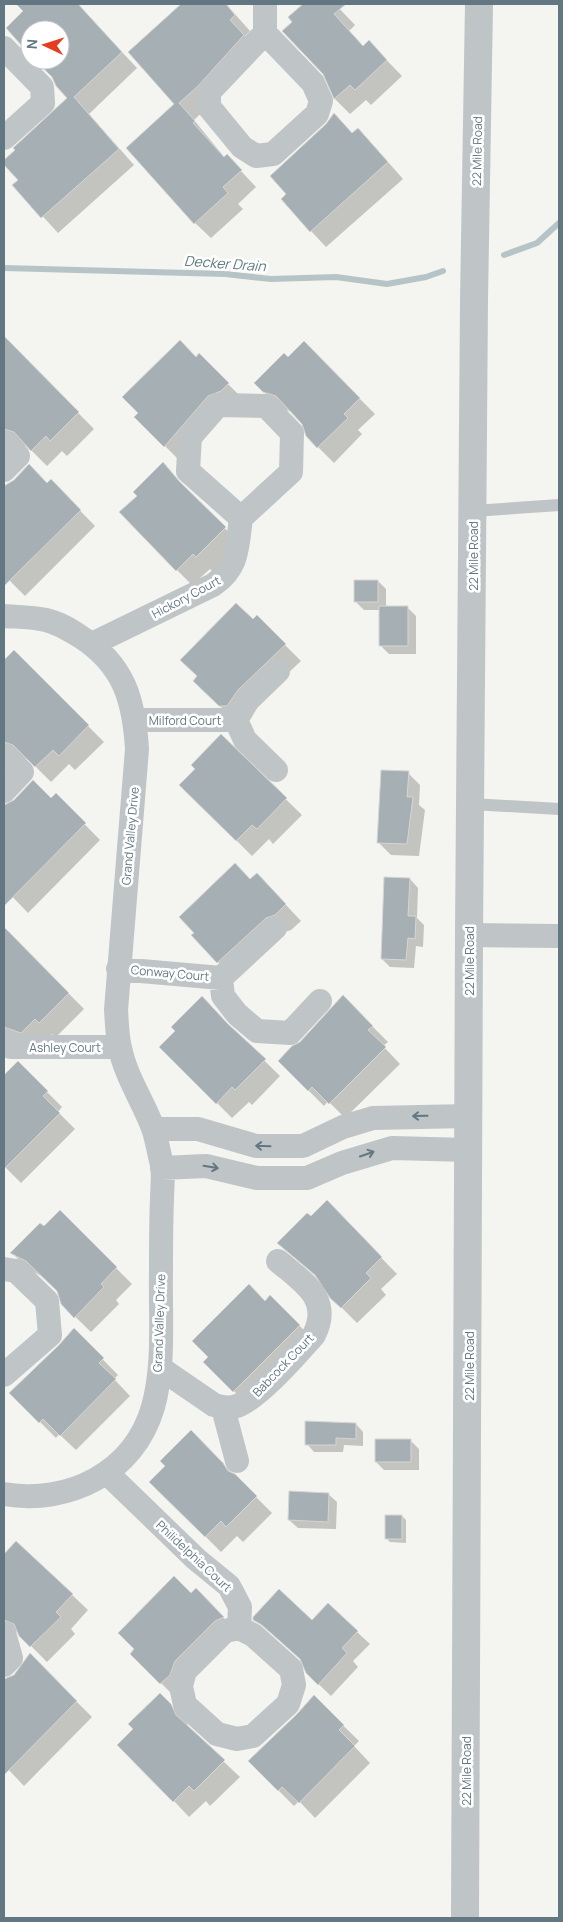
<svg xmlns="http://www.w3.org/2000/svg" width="563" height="1922" viewBox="0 0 563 1922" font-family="Manrope,sans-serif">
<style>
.shadow{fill:#0003}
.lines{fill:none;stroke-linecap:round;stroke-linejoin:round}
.stream{stroke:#b7c4c7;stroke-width:6}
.building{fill:#a6b0b4;stroke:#d6d5d3}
.service{stroke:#bfc4c6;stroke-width:12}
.minor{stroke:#bfc4c6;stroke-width:24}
.tertiary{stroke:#bfc4c6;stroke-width:28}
.oneway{stroke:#637782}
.labels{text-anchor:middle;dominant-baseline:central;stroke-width:5;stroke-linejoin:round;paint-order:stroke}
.street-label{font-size:12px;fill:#637782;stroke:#fff}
.water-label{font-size:14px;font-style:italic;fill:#5f797f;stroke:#fff}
</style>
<rect width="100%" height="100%" fill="#f4f4f0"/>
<!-- shadow -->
<path class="shadow" d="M 22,4 L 77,4 L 137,68 L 89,114 L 134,165 L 58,233 L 14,185 L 19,180 L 4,163 L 69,98 L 38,60 L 60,60 L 60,30 L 30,30 L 30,52 L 25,11 L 20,6 Z
M 183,4 L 226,4 L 250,31 L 245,36 L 259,52 L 213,102 L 194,120 L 225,158 L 227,156 L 256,187 L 238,204 L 243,209 L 211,238 L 195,223 L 176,104 L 130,52 Z
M 305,4 L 335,4 L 355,25 L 349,31 L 364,47 L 369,42 L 402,76 L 371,105 L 366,100 L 350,114 L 335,99 L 324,73 L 290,17 Z
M 334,115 L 353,134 L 374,146 L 403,179 L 326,247 L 311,231 L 288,194 Z
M 304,343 L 375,414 L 358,430 L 362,434 L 334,463 L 307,436 L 303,423 L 292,412 L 280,408 L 255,383 L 288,359 Z
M 10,344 L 94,429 L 67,456 L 62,451 L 47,466 L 28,447 L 19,444 L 4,429 L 4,350 Z
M 199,355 L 244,400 L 223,411 L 181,462 L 136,417 Z
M 163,464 L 241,545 L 213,572 L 210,569 L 192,585 L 177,570 L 138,496 Z
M 29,466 L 47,484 L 51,481 L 95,526 L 25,596 L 4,575 L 4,489 Z
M 378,581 L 386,589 L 386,607 L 407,607 L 416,616 L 416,654 L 389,654 L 380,645 L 380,610 L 364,610 L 355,601 Z
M 257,617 L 301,661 L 236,722 L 195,681 Z
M 14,652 L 104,742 L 75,770 L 69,764 L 51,782 L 29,760 L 20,757 L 4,741 L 4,662 Z
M 221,736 L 302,815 L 273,844 L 269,839 L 252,856 L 181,785 Z
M 408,773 L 420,785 L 419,805 L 425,810 L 419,856 L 391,855 L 379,843 Z
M 56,795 L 100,840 L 28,913 L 4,888 L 4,807 L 51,800 Z
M 410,879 L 418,888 L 417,918 L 424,925 L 423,947 L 416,946 L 414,968 L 390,967 L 382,959 Z
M 251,880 L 272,890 L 301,921 L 291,930 L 282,933 L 234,977 L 218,962 Z
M 4,928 L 84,1009 L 55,1038 L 52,1034 L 37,1048 L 20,1042 L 4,1026 Z
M 343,997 L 388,1042 L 383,1046 L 400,1064 L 345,1118 L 328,1101 L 324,1106 L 279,1061 L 301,1043 Z
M 236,1033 L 280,1076 L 252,1105 L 249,1102 L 232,1118 L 161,1047 Z
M 18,1063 L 62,1107 L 58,1112 L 75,1129 L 21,1183 L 4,1166 L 4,1077 Z
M 327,1202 L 397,1274 L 381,1289 L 386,1295 L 357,1323 L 331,1297 L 320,1280 L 279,1243 L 311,1218 Z
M 60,1212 L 132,1284 L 116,1300 L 119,1304 L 91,1332 L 62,1304 L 58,1291 L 43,1277 L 27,1268 L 12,1253 Z
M 270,1297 L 315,1341 L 250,1407 L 205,1362 Z
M 74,1330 L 118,1375 L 114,1379 L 130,1396 L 76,1450 L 59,1434 L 56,1438 L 11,1393 Z
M 356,1424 L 363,1432 L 363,1446 L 344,1445 L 343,1452 L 314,1452 L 307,1444 Z
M 191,1432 L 272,1513 L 243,1542 L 237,1536 L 221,1552 L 151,1482 L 167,1466 Z
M 410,1440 L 419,1449 L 419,1470 L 384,1470 L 376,1462 Z
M 328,1494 L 337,1502 L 336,1529 L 298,1528 L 289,1520 Z
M 402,1516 L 406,1520 L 406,1543 L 390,1542 L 386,1538 Z
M 16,1542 L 88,1610 L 71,1629 L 75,1634 L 47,1662 L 4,1619 L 4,1556 Z
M 196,1590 L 238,1633 L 191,1677 L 177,1699 L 132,1654 Z
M 254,1619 L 357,1632 L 370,1644 L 353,1661 L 358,1667 L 331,1696 L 307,1673 L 302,1660 Z
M 30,1655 L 92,1717 L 24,1786 L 4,1765 L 4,1680 L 15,1676 Z
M 160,1695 L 186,1721 L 190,1730 L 240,1777 L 210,1806 L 206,1801 L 189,1817 L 174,1801 L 135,1729 Z
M 314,1697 L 359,1741 L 354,1746 L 370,1763 L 315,1818 L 299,1801 L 294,1806 L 249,1761 L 298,1715 Z"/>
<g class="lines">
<!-- stream -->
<path class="stream" d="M 504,255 L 537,243 L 559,223
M 4,268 L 225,274 L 271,279 L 336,277 L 387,284 L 426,277 L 443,271"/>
</g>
<!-- building -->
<path class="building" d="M 16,4 L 78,4 L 122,52 L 74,97 L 119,149 L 41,218 L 12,185 L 18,180 L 4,165 L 4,160 L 15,150 L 13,148 L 67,98 L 56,86 L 52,77 L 35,60 L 60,60 L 60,30 L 30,30 L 30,55 L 6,28 L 23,11 Z
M 181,4 L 226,4 L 235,15 L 230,20 L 244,35 L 197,87 L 179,103 L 195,121 L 193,123 L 224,157 L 227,154 L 242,170 L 223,187 L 228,193 L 194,224 L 126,148 L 174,104 L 128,52 Z
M 303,4 L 346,4 L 334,14 L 363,46 L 369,40 L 387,60 L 355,90 L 350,85 L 334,99 L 323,74 L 282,31 L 292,22 L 288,17 Z
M 334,113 L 352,133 L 358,128 L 388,162 L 310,232 L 281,199 L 286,194 L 270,176 L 326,124 Z
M 4,336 L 79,412 L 50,441 L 46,436 L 31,451 L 14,432 L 4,429 Z
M 180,340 L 196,357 L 199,353 L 229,383 L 221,391 L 208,396 L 164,447 L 134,417 L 138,413 L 122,397 Z
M 304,341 L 360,398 L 344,414 L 348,418 L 317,448 L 306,436 L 302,424 L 276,396 L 263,392 L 254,383 L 284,353 L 288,357 Z
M 163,462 L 179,481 L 226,527 L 196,557 L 193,554 L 176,571 L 119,512 L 137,496 L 133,492 Z
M 29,464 L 47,483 L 51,479 L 81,510 L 4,586 L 4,486 L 14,480 Z
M 354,580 L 378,580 L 378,602 L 354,602 Z
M 236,603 L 253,619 L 257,615 L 286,644 L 238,690 L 227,706 L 219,706 L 193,681 L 197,676 L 180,660 Z
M 379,606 L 408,606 L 408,646 L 379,646 Z
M 14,650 L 89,725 L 59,756 L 53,750 L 35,767 L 13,745 L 4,742 L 4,660 Z
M 221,734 L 287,798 L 257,829 L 252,825 L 236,841 L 179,785 L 195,769 L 191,765 Z
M 381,770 L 409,771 L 407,797 L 413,797 L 407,844 L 377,843 Z
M 33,780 L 51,798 L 56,793 L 86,823 L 4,906 L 4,805 L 14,800 Z
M 235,863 L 250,879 L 257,873 L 286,904 L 275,915 L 266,918 L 217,963 L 191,935 L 194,933 L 179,917 Z
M 384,877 L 410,878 L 408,916 L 416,916 L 415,939 L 408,938 L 406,960 L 381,959 Z
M 4,927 L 69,993 L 39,1023 L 35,1019 L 21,1033 L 4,1027 Z
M 343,995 L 373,1026 L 368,1030 L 386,1047 L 329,1104 L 312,1087 L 308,1091 L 278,1061 L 292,1046 L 300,1042 Z
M 202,996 L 228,1024 L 266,1059 L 235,1090 L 232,1087 L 216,1104 L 159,1047 L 175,1031 L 171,1027 Z
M 18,1061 L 48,1091 L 43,1096 L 60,1113 L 4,1169 L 4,1075 Z
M 327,1200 L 382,1257 L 366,1273 L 371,1278 L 341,1308 L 330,1298 L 315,1275 L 277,1243 L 307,1213 L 311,1216 Z
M 60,1210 L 117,1267 L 101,1284 L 104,1287 L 74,1318 L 61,1304 L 57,1291 L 26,1261 L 10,1253 L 40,1223 L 44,1226 Z
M 249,1284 L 265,1301 L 270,1295 L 300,1325 L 233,1392 L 203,1362 L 208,1357 L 192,1341 Z
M 74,1328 L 104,1358 L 99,1363 L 116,1379 L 60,1436 L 43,1419 L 39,1423 L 9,1393 L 59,1345 Z
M 305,1421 L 356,1423 L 356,1439 L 336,1438 L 336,1445 L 305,1445 Z
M 191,1430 L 223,1463 L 228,1471 L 235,1474 L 257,1496 L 226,1527 L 221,1521 L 205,1537 L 149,1482 L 165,1466 L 160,1461 Z
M 375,1439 L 411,1439 L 411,1462 L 375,1462 Z
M 289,1491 L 329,1493 L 328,1522 L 288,1520 Z
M 385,1515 L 402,1515 L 402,1539 L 385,1539 Z
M 16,1541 L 73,1594 L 56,1612 L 61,1617 L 30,1647 L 19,1636 L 14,1624 L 4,1620 L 4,1554 Z
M 174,1576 L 191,1593 L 196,1588 L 224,1617 L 215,1621 L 175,1661 L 170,1675 L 160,1684 L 130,1654 L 134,1649 L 118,1633 Z
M 279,1589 L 312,1620 L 328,1603 L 358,1631 L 342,1648 L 347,1653 L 318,1685 L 306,1673 L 300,1659 L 262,1625 L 253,1620 L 253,1617 Z
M 30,1653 L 77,1701 L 4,1775 L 4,1679 L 14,1675 Z
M 160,1693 L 171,1704 L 176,1715 L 225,1760 L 194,1791 L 189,1786 L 173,1802 L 117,1745 L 133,1729 L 128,1724 Z
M 314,1695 L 344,1725 L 339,1730 L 355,1746 L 299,1803 L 282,1787 L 278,1791 L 248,1761 L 297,1714 Z"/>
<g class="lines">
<!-- service -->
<path class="service" d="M 473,511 L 559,505
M 471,804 L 559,809"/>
<!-- minor -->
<path class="minor" d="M 265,4 L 265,33 L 313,83 L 321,101 L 317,114 L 273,154 L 256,156 L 242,147 L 209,107 L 209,92 L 265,33
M 4,48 L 42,87 L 43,103 L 4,138
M 4,442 L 18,456 L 4,470
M 4,616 C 18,617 33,617 46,620 C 59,623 70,630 81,637 C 124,665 134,700 137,749 L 116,1010 C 117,1022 117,1036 120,1048 C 126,1077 143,1101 153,1128 C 157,1140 159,1153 162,1165 C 164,1176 162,1188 162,1199 C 161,1223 161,1247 161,1271 C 160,1315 165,1365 153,1407 C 134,1473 68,1505 4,1494
M 92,644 L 213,585 C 239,567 237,547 241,518 L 188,471 L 190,437 L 218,405 L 266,406 L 292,433 L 291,472 L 241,518
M 135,720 L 236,720 L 245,740 L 276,770
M 236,720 L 248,700 L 278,671
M 4,755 L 22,772 L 4,791
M 469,935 L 559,936
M 118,969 L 221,978 L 275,928
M 221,978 L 223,996 L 237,1014 L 257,1031 L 290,1033 L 320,1001
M 4,1040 L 11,1047 L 119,1047
M 154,1129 L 198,1129 L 256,1146 L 303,1146 L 343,1127 L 373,1118 L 469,1116
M 162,1168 L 206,1166 L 257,1178 L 307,1178 L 342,1163 L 392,1148 L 468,1150
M 4,1269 L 16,1271 L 47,1301 L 50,1335 L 4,1375
M 160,1368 L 214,1405 C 221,1407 229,1409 237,1406 C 259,1398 297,1354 314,1335 C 332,1299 304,1283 278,1261
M 223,1408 L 237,1461
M 107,1473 L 196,1559 L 229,1586 L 240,1607 L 239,1628 L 225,1631 L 185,1671 L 181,1686 L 185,1705 L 217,1734 L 237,1739 L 253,1736 L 288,1704 L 294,1685 L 291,1669 L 253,1635 L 239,1628
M 4,1633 L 11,1658 L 4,1665"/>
<!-- tertiary -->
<path class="tertiary" d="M 465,1918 L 469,935 L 474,301 L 479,4"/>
</g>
<!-- one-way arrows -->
<defs><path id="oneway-shaft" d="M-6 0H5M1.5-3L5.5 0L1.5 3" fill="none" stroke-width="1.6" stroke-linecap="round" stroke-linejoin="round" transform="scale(1.25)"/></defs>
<g class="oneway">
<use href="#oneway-shaft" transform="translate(420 1116) rotate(179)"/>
<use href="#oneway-shaft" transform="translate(263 1146) rotate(-178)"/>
<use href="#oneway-shaft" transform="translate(367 1154) rotate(-19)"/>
<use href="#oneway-shaft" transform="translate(211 1167) rotate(9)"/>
</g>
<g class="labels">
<!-- street labels -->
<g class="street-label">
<text transform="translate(477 151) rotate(-89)">22 Mile Road</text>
<text transform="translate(473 556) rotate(-90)">22 Mile Road</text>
<text transform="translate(186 597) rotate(-28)">Hickory Court</text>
<text x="185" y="720">Milford Court</text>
<text transform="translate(130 836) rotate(-85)">Grand Valley Drive</text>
<text transform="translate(469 961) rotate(-90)">22 Mile Road</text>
<text transform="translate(170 973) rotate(5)">Conway Court</text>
<text x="65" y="1047">Ashley Court</text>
<text transform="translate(159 1323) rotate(-88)">Grand Valley Drive</text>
<text transform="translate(283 1365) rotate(-46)">Babcock Court</text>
<text transform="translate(469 1366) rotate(-90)">22 Mile Road</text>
<text transform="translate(194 1556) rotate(43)">Philidelphia Court</text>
<text transform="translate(466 1771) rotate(-90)">22 Mile Road</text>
</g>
<!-- water labels -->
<g class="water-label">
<text transform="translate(225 263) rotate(4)">Decker Drain</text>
</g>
</g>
<!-- border -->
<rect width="563" height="1922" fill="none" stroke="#637782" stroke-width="10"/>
<!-- north arrow -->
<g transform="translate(45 45) rotate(274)"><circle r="24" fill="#ffffff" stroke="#c1c9cd"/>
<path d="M0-4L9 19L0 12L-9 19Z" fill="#e43e21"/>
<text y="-8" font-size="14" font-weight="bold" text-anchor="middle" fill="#637782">N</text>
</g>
</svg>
